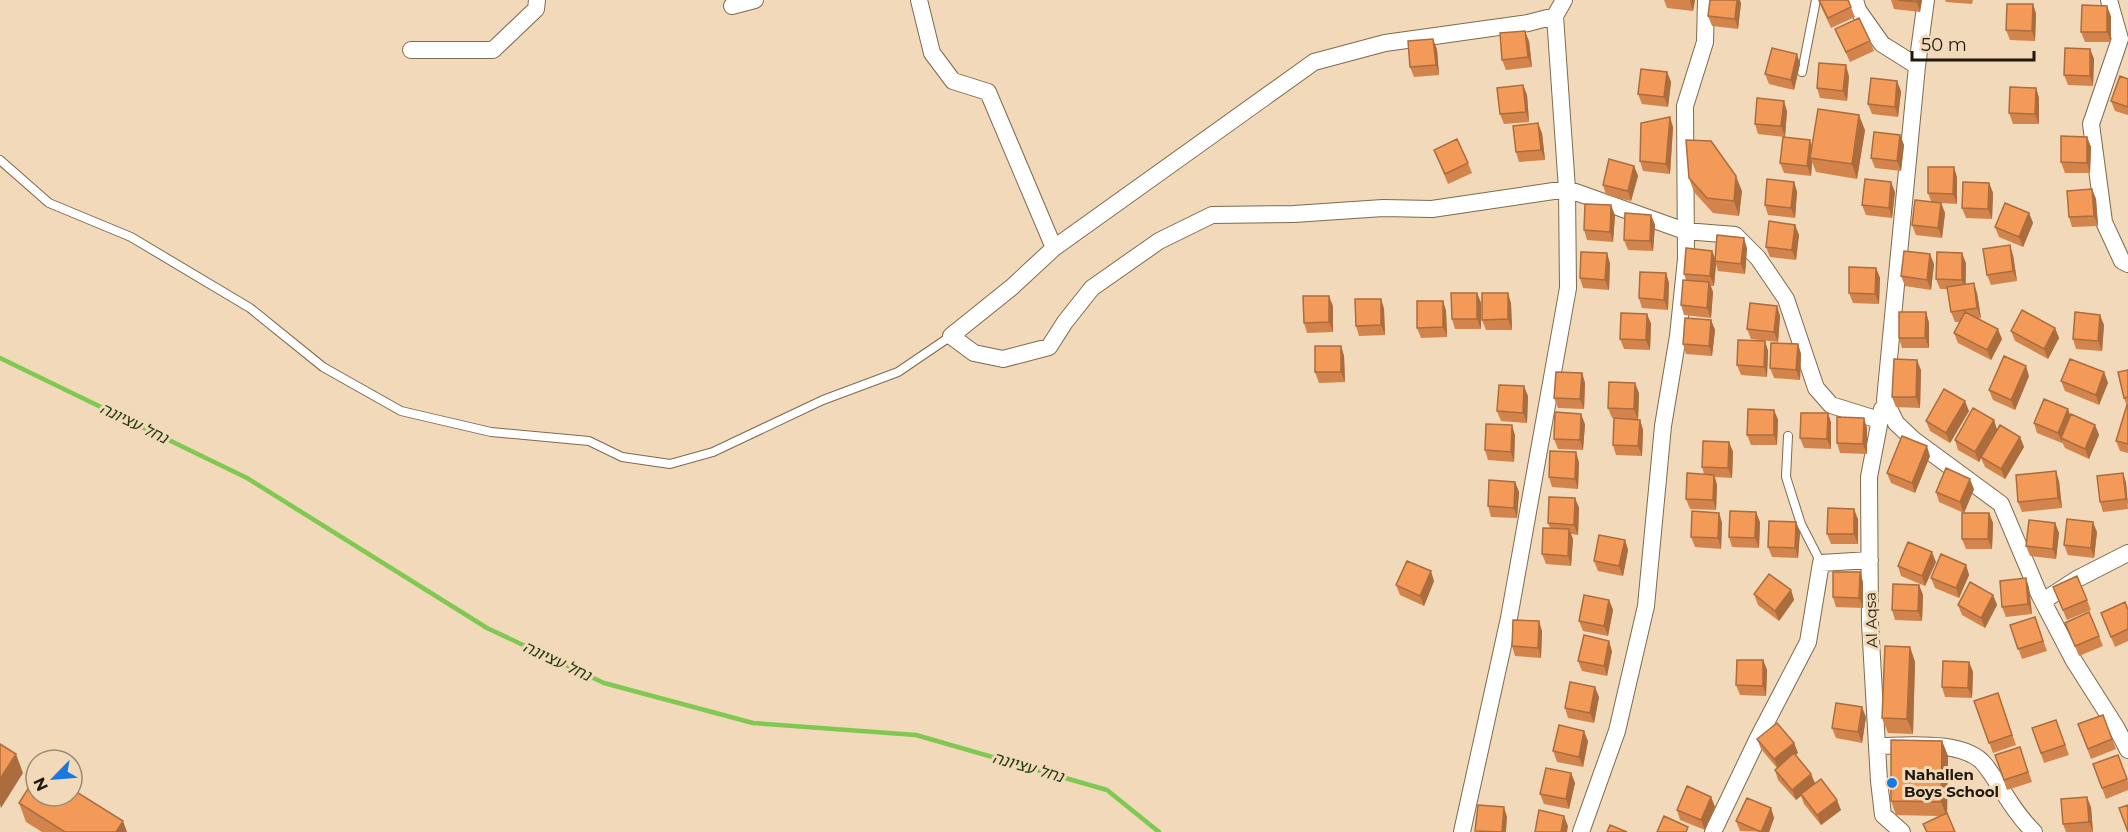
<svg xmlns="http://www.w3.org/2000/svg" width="2128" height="832" viewBox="0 0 2128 832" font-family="Montserrat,'Noto Sans Hebrew',sans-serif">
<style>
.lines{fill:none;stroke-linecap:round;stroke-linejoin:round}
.stream{stroke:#7fc851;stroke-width:4.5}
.service-casing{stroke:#7f6a4d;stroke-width:10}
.minor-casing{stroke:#7f6a4d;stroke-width:18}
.service{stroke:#fff;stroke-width:8}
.minor{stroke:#fff;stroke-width:16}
.wall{fill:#d2844c}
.shaded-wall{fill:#ab6c3e}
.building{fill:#f49a58;stroke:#ab6c3e;stroke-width:1.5}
.poi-dot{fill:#1878e1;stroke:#f1d9b9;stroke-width:2}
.labels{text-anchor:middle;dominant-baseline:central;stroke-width:6;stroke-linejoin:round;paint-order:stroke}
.street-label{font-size:15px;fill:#20180c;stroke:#f1d9b9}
.poi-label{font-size:15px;font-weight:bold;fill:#20180c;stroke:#f1d9b9;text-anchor:start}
.water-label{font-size:16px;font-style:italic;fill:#1f3b0c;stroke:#f1d9b9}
</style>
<rect width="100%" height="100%" fill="#f1d9b9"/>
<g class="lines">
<!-- stream -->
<path class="stream" d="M 0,358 L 247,478 L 487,628 L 604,683 L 753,723 L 916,735 L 1107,790 L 1159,832"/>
<defs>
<path id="service" d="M 1802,72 L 1816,0
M 0,160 L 49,203 L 131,237 L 250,308 L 323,367 L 401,411 L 491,432 L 589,441 L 622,457 L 670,464 L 713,452 L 823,400 L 898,372 L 951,336
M 1788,436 L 1786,477 L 1801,524 L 1821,563"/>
<path id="minor" d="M 919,0 L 932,53 L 953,81 L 988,92 L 1054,248
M 1564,0 L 1555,16 L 1528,23 L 1385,43 L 1314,62 L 1054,248 L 1012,287 L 951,336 L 974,353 L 1003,359 L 1049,347 L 1065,322 L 1092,288 L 1159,241 L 1212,215 L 1294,214 L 1383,208 L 1432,209 L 1567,189 L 1685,231 L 1735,235 L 1758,258 L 1786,299 L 1816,388 L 1831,405 L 1879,420
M 1855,0 L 1858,10 L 1882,44 L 1917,66
M 1926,0 L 1917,66 L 1885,400 L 1896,423 L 1914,440 L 2001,504 L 2039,594 L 2074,661 L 2116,727 L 2128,750
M 2109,0 L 2120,39 L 2091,124 L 2104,222 L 2122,261 L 2128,264
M 732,6 L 755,0
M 411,50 L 493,50 L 536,9 L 537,0
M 1882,409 L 1869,477 L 1870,623 L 1879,781 L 1883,815 L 1902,832
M 2043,601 L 2077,579 L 2128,553
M 1877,746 C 1906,746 1965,739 1985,765 C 2002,787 2013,812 2034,832
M 1462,832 L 1509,618 L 1568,288 L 1567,189 L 1555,16
M 1581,832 L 1617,731 L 1646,606 L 1663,426 L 1678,336 L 1686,259 L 1685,106 L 1705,42 L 1706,0
M 1713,832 L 1757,740 L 1808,642 L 1821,563 L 1870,560"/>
</defs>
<!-- service casing -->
<use href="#service" class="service-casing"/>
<!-- minor casing -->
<use href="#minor" class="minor-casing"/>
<!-- service -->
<use href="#service" class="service"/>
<!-- minor -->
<use href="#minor" class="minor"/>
</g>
<!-- wall -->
<path class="wall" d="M 1664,0 L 1695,0 L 1693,11 L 1667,8 Z
M 1818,0 L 1848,0 L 1855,17 L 1831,28 Z
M 1891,0 L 1922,0 L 1920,12 L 1894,9 Z
M 1945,0 L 1973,0 L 1972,4 L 1946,2 Z
M 1741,3 L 1738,29 L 1712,26 L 1708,16 Z
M 2033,4 L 2036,14 L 2035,41 L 2010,40 L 2006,30 Z
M 2111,16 L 2111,42 L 2085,42 L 2081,32 Z
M 1835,29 L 1870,41 L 1874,51 L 1850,62 Z
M 1529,41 L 1532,67 L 1506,70 L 1502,60 Z
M 1437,49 L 1439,75 L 1414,77 L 1410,67 Z
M 2090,49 L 2094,59 L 2093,86 L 2068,85 L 2064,75 Z
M 1800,64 L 1794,90 L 1769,84 L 1765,74 Z
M 1667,72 L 1671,82 L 1668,107 L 1642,104 L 1638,94 Z
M 1849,76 L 1847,101 L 1820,98 L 1817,88 Z
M 2128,79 L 2128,115 L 2115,111 L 2111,101 Z
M 1523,85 L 1527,95 L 1529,122 L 1504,124 L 1500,114 Z
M 2036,88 L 2039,98 L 2039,124 L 2013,124 L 2009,113 Z
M 1901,91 L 1898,117 L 1872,114 L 1868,104 Z
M 1787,111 L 1785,137 L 1758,134 L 1755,124 Z
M 1673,127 L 1670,174 L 1643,171 L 1640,161 Z
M 1865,130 L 1857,179 L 1816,172 L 1812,162 L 1811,176 L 1784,173 L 1780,163 L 1810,140 L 1812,147 Z
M 1542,133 L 1545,160 L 1519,162 L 1516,152 Z
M 1900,135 L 1904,145 L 1901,171 L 1875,168 L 1871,158 Z
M 2087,137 L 2091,147 L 2090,173 L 2065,173 L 2061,162 Z
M 1434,150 L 1468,163 L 1472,173 L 1448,184 Z
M 1634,166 L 1638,176 L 1631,201 L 1606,195 L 1603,185 Z
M 1957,177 L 1957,204 L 1941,203 L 1945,213 L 1942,238 L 1916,235 L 1912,225 L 1931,201 L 1928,193 Z
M 1689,178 L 1742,191 L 1739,216 L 1713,213 L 1694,192 Z
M 1794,182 L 1797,192 L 1795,218 L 1768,215 L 1765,205 Z
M 1989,183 L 1993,193 L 1992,219 L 1966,218 L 1962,208 Z
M 2092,189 L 2096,199 L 2098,226 L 2072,227 L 2069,217 Z
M 1895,192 L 1892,218 L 1866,215 L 1862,205 Z
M 2029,213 L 2033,223 L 2023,247 L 1999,237 L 1995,227 Z
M 1615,215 L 1613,242 L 1587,240 L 1584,230 Z
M 1651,215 L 1655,225 L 1653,251 L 1628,250 L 1624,240 Z
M 1795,225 L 1799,235 L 1796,260 L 1770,257 L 1766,247 Z
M 1747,248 L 1745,274 L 1718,271 L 1716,264 L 1714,286 L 1711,286 L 1713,292 L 1711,318 L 1684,315 L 1681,305 L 1686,280 L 1684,274 L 1712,251 L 1715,258 Z
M 2013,255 L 2017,281 L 1991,285 L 1987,275 Z
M 1610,263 L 1609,290 L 1583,288 L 1580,278 Z
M 1966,263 L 1966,284 L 1977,293 L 1981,318 L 1978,319 L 2002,339 L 1991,360 L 1958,343 L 1954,333 L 1960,322 L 1955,322 L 1951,312 L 1948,289 L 1940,289 L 1936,279 Z
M 1934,264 L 1931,290 L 1905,286 L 1901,276 Z
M 1876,268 L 1880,278 L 1879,304 L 1853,303 L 1849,293 Z
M 1666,273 L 1669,283 L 1668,310 L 1642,308 L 1639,298 Z
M 1477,293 L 1481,303 L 1481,329 L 1455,329 L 1452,319 Z
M 1381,299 L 1384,309 L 1385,335 L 1359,336 L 1356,326 Z
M 1443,301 L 1446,311 L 1447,337 L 1421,338 L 1417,328 Z
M 1511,303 L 1512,330 L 1486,330 L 1482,320 Z
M 1333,306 L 1333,332 L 1307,333 L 1304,323 Z
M 1777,306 L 1780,316 L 1778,342 L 1751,339 L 1747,329 Z
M 1926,312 L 1929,323 L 1929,348 L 1902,348 L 1899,338 Z
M 1647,314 L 1651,324 L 1650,350 L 1624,349 L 1620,339 Z
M 1711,320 L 1715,330 L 1712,356 L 1686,354 L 1683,344 Z
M 2104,325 L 2102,351 L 2076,349 L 2073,339 Z
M 2055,328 L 2059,338 L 2048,359 L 2015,341 L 2011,331 Z
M 1765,341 L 1768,351 L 1767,377 L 1741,375 L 1737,365 Z
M 1798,344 L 1801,354 L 1800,380 L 1774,378 L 1770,368 Z
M 1341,346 L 1344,356 L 1345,382 L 1319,383 L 1315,372 Z
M 1921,370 L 1920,408 L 1896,407 L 1892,397 Z
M 2128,370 L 2128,453 L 2120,451 L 2116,441 L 2127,406 L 2124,398 Z
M 2104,372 L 2108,383 L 2099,405 L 2065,391 L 2061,381 Z
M 1582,373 L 1585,383 L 1584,409 L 1558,408 L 1554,398 Z
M 2029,376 L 2015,410 L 1993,400 L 1989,390 Z
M 1639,393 L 1638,420 L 1640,420 L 1643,430 L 1642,456 L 1616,455 L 1613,445 L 1614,418 L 1612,418 L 1608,408 Z
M 1528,396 L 1527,423 L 1501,421 L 1497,411 Z
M 1774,410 L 1778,420 L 1777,445 L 1751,445 L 1747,435 Z
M 1969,411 L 1950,443 L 1930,431 L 1926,421 Z
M 1828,413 L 1831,423 L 1831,449 L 1804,448 L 1800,438 Z
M 2070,416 L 2095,425 L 2099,435 L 2089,459 L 2065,448 L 2062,442 L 2062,443 L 2037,433 L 2034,423 Z
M 1994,420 L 1997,430 L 2020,437 L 2024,447 L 2005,479 L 1985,467 L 1981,458 L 1979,462 L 1958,450 L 1955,440 Z
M 1585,424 L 1583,450 L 1558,449 L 1554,439 Z
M 1867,428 L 1867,454 L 1840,453 L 1837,443 Z
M 1515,435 L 1514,462 L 1488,460 L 1485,450 Z
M 1729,442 L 1733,452 L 1732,478 L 1715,477 L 1717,485 L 1716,510 L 1690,509 L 1686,499 L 1704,474 L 1702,467 Z
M 1930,456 L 1915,493 L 1891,483 L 1887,473 Z
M 1579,462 L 1578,489 L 1552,487 L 1549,477 Z
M 2123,473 L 2126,483 L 2128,509 L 2103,512 L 2100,502 Z
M 2059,481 L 2062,508 L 2022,512 L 2018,502 Z
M 1515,482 L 1519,492 L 1517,518 L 1491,517 L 1488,506 Z
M 1974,489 L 1964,513 L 1939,502 L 1936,492 Z
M 1575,498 L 1579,508 L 1578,535 L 1571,534 L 1573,539 L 1571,566 L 1546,564 L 1542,554 L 1550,528 L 1548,523 Z
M 1719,513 L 1722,523 L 1721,549 L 1695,547 L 1691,537 Z
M 1989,513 L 1993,523 L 1992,549 L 1966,549 L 1962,539 Z
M 1858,519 L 1858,544 L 1831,544 L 1827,534 Z
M 1760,522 L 1759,548 L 1732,547 L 1729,537 Z
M 1796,522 L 1800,532 L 1798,558 L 1772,557 L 1768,547 Z
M 2055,523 L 2059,533 L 2056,559 L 2030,556 L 2026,546 Z
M 2097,532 L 2094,558 L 2068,555 L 2064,545 Z
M 1625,540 L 1628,550 L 1623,576 L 1598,571 L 1594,561 Z
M 1936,562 L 1925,586 L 1901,576 L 1898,566 Z
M 1966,565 L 1969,575 L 1959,598 L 1935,588 L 1931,578 Z
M 2026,578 L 2029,588 L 2032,614 L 2006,617 L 2002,607 Z
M 1434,581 L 1424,606 L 1400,595 L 1396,585 Z
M 1863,582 L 1863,608 L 1836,607 L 1833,597 Z
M 1919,585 L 1923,595 L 1922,621 L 1895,620 L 1892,610 Z
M 2053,587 L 2087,600 L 2091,610 L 2067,620 Z
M 1791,590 L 1794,600 L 1779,621 L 1758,605 L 1754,594 Z
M 1993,595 L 1997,605 L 1985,628 L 1962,615 L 1958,605 Z
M 1609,600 L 1613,610 L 1608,636 L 1583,631 L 1579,621 Z
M 2128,610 L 2128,641 L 2115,647 L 2101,613 Z
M 2035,617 L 2047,651 L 2022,659 L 2010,625 Z
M 2065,623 L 2099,636 L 2103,646 L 2079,656 Z
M 1542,631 L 1541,658 L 1515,656 L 1512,646 Z
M 1910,647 L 1915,662 L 1913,734 L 1888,733 L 1882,718 Z
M 1612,651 L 1607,676 L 1582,671 L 1578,661 Z
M 1763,660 L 1767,670 L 1766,696 L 1740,695 L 1736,685 Z
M 1969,662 L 1973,672 L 1972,698 L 1945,697 L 1942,687 Z
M 1998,693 L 2016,745 L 1993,753 L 1974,701 Z
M 1599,697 L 1594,723 L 1568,718 L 1565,708 Z
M 2103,715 L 2116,749 L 2091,759 L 2078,724 Z
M 1866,717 L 1862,743 L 1836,738 L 1832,728 Z
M 2056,720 L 2069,755 L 2044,763 L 2032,728 Z
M 1757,739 L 1794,743 L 1798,753 L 1795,755 L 1811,774 L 1815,783 L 1841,810 L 1821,825 L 1804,804 L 1801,796 L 1796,800 L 1778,780 L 1775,770 L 1777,768 L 1761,749 Z
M 1588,741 L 1583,767 L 1557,762 L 1553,751 Z
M 1942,741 L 1948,756 L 1947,813 L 1955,832 L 1926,832 L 1923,824 L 1938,816 L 1896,815 L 1891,801 Z
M 2020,747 L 2032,782 L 2007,790 L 1995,755 Z
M 2118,755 L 2128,782 L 2128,790 L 2106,799 L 2093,764 Z
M 1571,773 L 1575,783 L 1569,809 L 1544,804 L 1540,794 Z
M 1711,797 L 1715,807 L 1705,830 L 1680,820 L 1677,810 Z
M 19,803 L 127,832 L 42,832 L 26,822 Z
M 2091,807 L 2093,832 L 2066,832 L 2063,824 Z
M 1771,808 L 1774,818 L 1769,832 L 1740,831 L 1736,821 Z"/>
<!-- shaded-wall -->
<path class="shaded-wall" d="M 1690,0 L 1695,0 L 1693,11 L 1690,1 Z
M 1737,0 L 1740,0 L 1741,3 L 1738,29 L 1735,19 Z
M 1917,0 L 1922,0 L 1920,12 L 1917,2 Z
M 2033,4 L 2036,14 L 2035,41 L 2032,31 Z
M 2107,6 L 2111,16 L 2111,42 L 2107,32 Z
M 1525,31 L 1529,41 L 1532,67 L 1528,57 Z
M 1433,39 L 1437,49 L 1439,75 L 1436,65 Z
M 2090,49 L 2094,59 L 2093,86 L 2090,76 Z
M 1797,54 L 1800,64 L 1794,90 L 1791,80 Z
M 1846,65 L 1849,76 L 1847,101 L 1843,91 Z
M 1667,72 L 1671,82 L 1668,107 L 1664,97 Z
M 1897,81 L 1901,91 L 1898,117 L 1895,107 Z
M 1523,85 L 1527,95 L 1529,122 L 1526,112 Z
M 2036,88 L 2039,98 L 2039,124 L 2035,114 Z
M 1784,101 L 1787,111 L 1785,137 L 1781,126 Z
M 1859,115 L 1865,130 L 1857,179 L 1852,164 Z
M 1670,117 L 1673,127 L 1670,174 L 1666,164 Z
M 1538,123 L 1542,133 L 1545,160 L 1541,150 Z
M 1900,135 L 1904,145 L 1901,171 L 1897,161 Z
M 2087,137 L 2091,147 L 2090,173 L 2087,163 Z
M 1810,140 L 1813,150 L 1810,158 L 1812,162 L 1811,176 L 1807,166 Z
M 1634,166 L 1638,176 L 1631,201 L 1628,191 Z
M 1954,167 L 1957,177 L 1957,204 L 1953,194 Z
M 1736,176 L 1742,191 L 1739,216 L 1734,201 Z
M 1794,182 L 1797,192 L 1795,218 L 1791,208 Z
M 1891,182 L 1895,192 L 1892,218 L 1889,208 Z
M 1989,183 L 1993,193 L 1992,219 L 1988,209 Z
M 2092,189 L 2096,199 L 2098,226 L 2094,216 Z
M 1941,203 L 1945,213 L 1942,238 L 1938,228 Z
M 1611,205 L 1615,215 L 1613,242 L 1610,232 Z
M 2029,213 L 2033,223 L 2023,247 L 2019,237 Z
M 1651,215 L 1655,225 L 1653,251 L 1650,241 Z
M 1795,225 L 1799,235 L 1796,260 L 1792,250 Z
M 1744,238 L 1747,248 L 1745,274 L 1741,264 Z
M 2010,245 L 2013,255 L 2017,281 L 2013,271 Z
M 1712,251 L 1716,261 L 1715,261 L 1716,264 L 1714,286 L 1710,276 Z
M 1607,253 L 1610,263 L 1609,290 L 1605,280 Z
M 1962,253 L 1966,263 L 1965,290 L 1962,280 Z
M 1930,254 L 1934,264 L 1931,290 L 1927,280 Z
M 1876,268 L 1880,278 L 1879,304 L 1875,294 Z
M 1666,273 L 1669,283 L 1668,310 L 1664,300 Z
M 1709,282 L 1713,292 L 1711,318 L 1707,308 Z
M 1974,283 L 1977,293 L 1981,318 L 1977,308 Z
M 1477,293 L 1481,303 L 1481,329 L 1477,319 Z
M 1508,293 L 1511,303 L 1512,330 L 1508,319 Z
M 1329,296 L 1333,306 L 1333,332 L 1329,322 Z
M 1381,299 L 1384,309 L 1385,335 L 1381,325 Z
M 1443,301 L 1446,311 L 1447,337 L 1443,327 Z
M 1777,306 L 1780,316 L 1778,342 L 1774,332 Z
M 1926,312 L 1929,323 L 1929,348 L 1925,338 Z
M 1647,314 L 1651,324 L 1650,350 L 1646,340 Z
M 2100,315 L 2104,325 L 2102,351 L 2098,341 Z
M 1711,320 L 1715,330 L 1712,356 L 1709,346 Z
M 2055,328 L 2059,338 L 2048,359 L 2044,349 Z
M 1998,329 L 2002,339 L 1991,360 L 1987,350 Z
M 1765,341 L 1768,351 L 1767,377 L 1764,367 Z
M 1798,344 L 1801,354 L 1800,380 L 1796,370 Z
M 1341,346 L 1344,356 L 1345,382 L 1341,372 Z
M 1917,360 L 1921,370 L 1920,408 L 1916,397 Z
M 2026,366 L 2029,376 L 2015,410 L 2011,400 Z
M 2104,372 L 2108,383 L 2099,405 L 2096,395 Z
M 1582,373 L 1585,383 L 1584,409 L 1580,399 Z
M 1635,383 L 1639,393 L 1638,420 L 1634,409 Z
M 1524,386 L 1528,396 L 1527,423 L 1523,413 Z
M 1965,401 L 1969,411 L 1950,443 L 1946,433 Z
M 2068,409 L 2072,420 L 2061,438 L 2062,442 L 2062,443 L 2058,433 Z
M 1774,410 L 1778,420 L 1777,445 L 1774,435 Z
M 1828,413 L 1831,423 L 1831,449 L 1827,439 Z
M 1581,414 L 1585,424 L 1583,450 L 1580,440 Z
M 1864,418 L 1867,428 L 1867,454 L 1863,444 Z
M 1640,420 L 1643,430 L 1642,456 L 1638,446 Z
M 1994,420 L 1997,430 L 1979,462 L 1975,452 Z
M 1512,425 L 1515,435 L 1514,462 L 1511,452 Z
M 2095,425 L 2099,435 L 2089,459 L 2085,449 Z
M 2020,437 L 2024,447 L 2005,479 L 2001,469 Z
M 1729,442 L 1733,452 L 1732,478 L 1728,468 Z
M 1927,446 L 1930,456 L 1915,493 L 1912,483 Z
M 1576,452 L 1579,462 L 1578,489 L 1575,479 Z
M 2056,471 L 2059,481 L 2062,508 L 2058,498 Z
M 2123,473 L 2126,483 L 2128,505 L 2126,499 Z
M 1714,475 L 1717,485 L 1716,510 L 1713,500 Z
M 1970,479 L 1974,489 L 1964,513 L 1960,502 Z
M 1515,482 L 1519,492 L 1517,518 L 1514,508 Z
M 1575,498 L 1579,508 L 1578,535 L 1574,525 Z
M 1854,509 L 1858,519 L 1858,544 L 1854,534 Z
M 1756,512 L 1760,522 L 1759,548 L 1755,538 Z
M 1719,513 L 1722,523 L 1721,549 L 1718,538 Z
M 1989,513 L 1993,523 L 1992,549 L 1988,539 Z
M 1796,522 L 1800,532 L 1798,558 L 1795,548 Z
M 2093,522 L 2097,532 L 2094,558 L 2091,548 Z
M 2055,523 L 2059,533 L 2056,559 L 2053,549 Z
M 1569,529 L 1573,539 L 1571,566 L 1568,556 Z
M 1625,540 L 1628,550 L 1623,576 L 1619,566 Z
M 1932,552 L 1936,562 L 1925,586 L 1922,576 Z
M 1966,565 L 1969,575 L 1959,598 L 1956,588 Z
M 1431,571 L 1434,581 L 1424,606 L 1420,596 Z
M 1860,572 L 1863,582 L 1863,608 L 1859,598 Z
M 2026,578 L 2029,588 L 2032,614 L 2028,604 Z
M 1919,585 L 1923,595 L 1922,621 L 1918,611 Z
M 1791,590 L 1794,600 L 1779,621 L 1775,611 Z
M 1993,595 L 1997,605 L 1985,628 L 1981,618 Z
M 1609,600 L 1613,610 L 1608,636 L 1604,626 Z
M 1539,621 L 1542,631 L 1541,658 L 1538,648 Z
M 1609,641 L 1612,651 L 1607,676 L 1604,666 Z
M 1910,647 L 1915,662 L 1913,734 L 1907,719 Z
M 1763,660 L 1767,670 L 1766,696 L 1763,686 Z
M 1969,662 L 1973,672 L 1972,698 L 1968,688 Z
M 1595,687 L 1599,697 L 1594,723 L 1590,713 Z
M 1862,707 L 1866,717 L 1862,743 L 1858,732 Z
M 1584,731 L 1588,741 L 1583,767 L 1579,757 Z
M 1942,741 L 1948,756 L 1947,817 L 1941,802 Z
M 1794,743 L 1798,753 L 1778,769 L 1774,759 Z
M 16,754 L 23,773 L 1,808 L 0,804 L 0,779 Z
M 1571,773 L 1575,783 L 1569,809 L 1566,799 Z
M 1811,774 L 1815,784 L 1796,800 L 1792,790 Z
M 1711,797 L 1715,807 L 1705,830 L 1701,820 Z
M 2087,797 L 2091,807 L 2093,832 L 2089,822 Z
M 1837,800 L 1841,810 L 1821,825 L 1817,815 Z
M 1504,807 L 1507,817 L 1506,832 L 1502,832 Z
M 1771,808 L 1774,818 L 1769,832 L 1761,832 Z
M 1564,816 L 1568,826 L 1567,832 L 1561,832 Z
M 123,821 L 127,832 L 116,832 Z"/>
<!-- building -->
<path class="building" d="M 1710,0 L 1737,0 L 1735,19 L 1708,16 Z
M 1819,0 L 1848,0 L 1851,7 L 1828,18 Z
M 1897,0 L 1917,0 L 1917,2 Z
M 2007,4 L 2033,4 L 2032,31 L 2006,30 Z
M 2082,5 L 2107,6 L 2107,32 L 2081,32 Z
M 1859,18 L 1870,41 L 1846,52 L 1835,29 Z
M 1525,31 L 1528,57 L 1502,60 L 1500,33 Z
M 1433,39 L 1436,65 L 1410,67 L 1408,41 Z
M 1772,48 L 1797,54 L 1791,80 L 1765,74 Z
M 2065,48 L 2090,49 L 2090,76 L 2064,75 Z
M 1819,63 L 1846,65 L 1843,91 L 1817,88 Z
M 1641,69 L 1667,72 L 1664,97 L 1638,94 Z
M 2120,76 L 2128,79 L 2128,107 L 2111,101 Z
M 1871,78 L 1897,81 L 1895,107 L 1868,104 Z
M 1523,85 L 1526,112 L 1500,114 L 1497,88 Z
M 2010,87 L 2036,88 L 2035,114 L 2009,113 Z
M 1757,98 L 1784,101 L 1781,126 L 1755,124 Z
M 1818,109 L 1859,115 L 1852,164 L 1810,158 Z
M 1670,117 L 1666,164 L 1640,161 L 1641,123 Z
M 1538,123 L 1541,150 L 1516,152 L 1513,126 Z
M 1874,132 L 1900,135 L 1897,161 L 1871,158 Z
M 2061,136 L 2087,137 L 2087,163 L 2061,162 Z
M 1783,137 L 1810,140 L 1807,166 L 1780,163 Z
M 1457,139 L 1468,163 L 1445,174 L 1434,150 Z
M 1686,140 L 1711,141 L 1736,176 L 1734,201 L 1707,198 L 1689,178 Z
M 1609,159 L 1634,166 L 1628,191 L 1603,185 Z
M 1928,167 L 1954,167 L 1953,194 L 1928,193 Z
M 1767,179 L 1794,182 L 1791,208 L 1765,205 Z
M 1865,179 L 1891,182 L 1889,208 L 1862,205 Z
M 1963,182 L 1989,183 L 1988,209 L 1962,208 Z
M 2092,189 L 2094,216 L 2069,217 L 2067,191 Z
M 1915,200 L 1941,203 L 1938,228 L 1912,225 Z
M 2005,203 L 2029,213 L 2019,237 L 1995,227 Z
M 1585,204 L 1611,205 L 1610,232 L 1584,230 Z
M 1625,213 L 1651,215 L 1650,241 L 1624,240 Z
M 1769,221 L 1795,225 L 1792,250 L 1766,247 Z
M 1717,235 L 1744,238 L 1741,264 L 1715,261 Z
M 2010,245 L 2013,271 L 1987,275 L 1983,249 Z
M 1686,248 L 1712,251 L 1710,276 L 1684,274 Z
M 1904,251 L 1930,254 L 1927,280 L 1901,276 Z
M 1581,252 L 1607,253 L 1605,280 L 1580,278 Z
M 1937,252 L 1962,253 L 1962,280 L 1936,279 Z
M 1849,267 L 1876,268 L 1875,294 L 1849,293 Z
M 1640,272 L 1666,273 L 1664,300 L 1639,298 Z
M 1683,280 L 1709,282 L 1707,308 L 1681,305 Z
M 1974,283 L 1977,308 L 1951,312 L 1947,287 Z
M 1451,293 L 1477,293 L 1477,319 L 1452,319 Z
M 1482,293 L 1508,293 L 1508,319 L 1482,320 Z
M 1303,296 L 1329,296 L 1329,322 L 1304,323 Z
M 1355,299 L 1381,299 L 1381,325 L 1356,326 Z
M 1417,301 L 1443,301 L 1443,327 L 1417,328 Z
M 1750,303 L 1777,306 L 1774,332 L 1747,329 Z
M 2022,310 L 2055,328 L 2044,349 L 2011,331 Z
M 1899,312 L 1926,312 L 1925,338 L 1899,338 Z
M 1965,312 L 1998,329 L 1987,350 L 1954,333 Z
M 2075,312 L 2100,315 L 2098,341 L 2073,339 Z
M 1621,313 L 1647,314 L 1646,340 L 1620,339 Z
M 1685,318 L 1711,320 L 1709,346 L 1683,344 Z
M 1738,340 L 1765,341 L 1764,367 L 1737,365 Z
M 1771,343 L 1798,344 L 1796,370 L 1770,368 Z
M 1315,346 L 1341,346 L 1341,372 L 1315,372 Z
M 2004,356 L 2026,366 L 2011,400 L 1989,390 Z
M 1894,359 L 1917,360 L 1916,397 L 1892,397 Z
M 2070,359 L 2104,372 L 2096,395 L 2061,381 Z
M 2128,370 L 2128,397 L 2124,398 L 2118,372 Z
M 1556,372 L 1582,373 L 1580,399 L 1554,398 Z
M 1609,382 L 1635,383 L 1634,409 L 1608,408 Z
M 1499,385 L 1524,386 L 1523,413 L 1497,411 Z
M 1944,389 L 1965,401 L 1946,433 L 1926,421 Z
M 2044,399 L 2068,409 L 2058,433 L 2034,423 Z
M 2127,405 L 2128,406 L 2128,444 L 2116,441 Z
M 1973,408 L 1994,420 L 1975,452 L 1955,440 Z
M 1748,409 L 1774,410 L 1774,435 L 1747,435 Z
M 1555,412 L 1581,414 L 1580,440 L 1554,439 Z
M 1801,413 L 1828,413 L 1827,439 L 1800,438 Z
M 2071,414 L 2095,425 L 2085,449 L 2061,438 Z
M 1837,417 L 1864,418 L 1863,444 L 1837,443 Z
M 1614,418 L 1640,420 L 1638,446 L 1613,445 Z
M 1486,424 L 1512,425 L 1511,452 L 1485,450 Z
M 2000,425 L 2020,437 L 2001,469 L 1981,457 Z
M 1902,436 L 1927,446 L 1912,483 L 1887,473 Z
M 1703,441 L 1729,442 L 1728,468 L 1702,467 Z
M 1550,451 L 1576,452 L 1575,479 L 1549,477 Z
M 1946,468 L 1970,479 L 1960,502 L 1936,492 Z
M 2056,471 L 2058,498 L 2018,502 L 2016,475 Z
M 1687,473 L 1714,475 L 1713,500 L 1686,499 Z
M 2123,473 L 2126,499 L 2100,502 L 2097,476 Z
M 1489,480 L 1515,482 L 1514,508 L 1488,506 Z
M 1549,497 L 1575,498 L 1574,525 L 1548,523 Z
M 1828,508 L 1854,509 L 1854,534 L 1827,534 Z
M 1692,511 L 1719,513 L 1718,538 L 1691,537 Z
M 1730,511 L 1756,512 L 1755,538 L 1729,537 Z
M 1962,513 L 1989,513 L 1988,539 L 1962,539 Z
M 2067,519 L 2093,522 L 2091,548 L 2064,545 Z
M 2029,520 L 2055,523 L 2053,549 L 2026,546 Z
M 1769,521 L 1796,522 L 1795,548 L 1768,547 Z
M 1543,528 L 1569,529 L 1568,556 L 1542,554 Z
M 1599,535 L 1625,540 L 1619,566 L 1594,561 Z
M 1908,542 L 1932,552 L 1922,576 L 1898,566 Z
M 1941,554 L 1966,565 L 1956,588 L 1931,578 Z
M 1407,561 L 1431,571 L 1420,596 L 1396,585 Z
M 1833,572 L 1860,572 L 1859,598 L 1833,597 Z
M 1769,574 L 1791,590 L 1775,611 L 1754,594 Z
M 2077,576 L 2087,600 L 2063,610 L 2053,587 Z
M 2026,578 L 2028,604 L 2002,607 L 2000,581 Z
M 1970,582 L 1993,595 L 1981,618 L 1958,605 Z
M 1893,584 L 1919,585 L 1918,611 L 1892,610 Z
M 1584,595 L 1609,600 L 1604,626 L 1579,621 Z
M 2125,602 L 2128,610 L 2128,629 L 2111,637 L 2101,613 Z
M 2089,612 L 2099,636 L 2075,646 L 2065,623 Z
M 2035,617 L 2043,641 L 2018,649 L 2010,625 Z
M 1513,620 L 1539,621 L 1538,648 L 1512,646 Z
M 1584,635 L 1609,641 L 1604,666 L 1578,661 Z
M 1885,646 L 1910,647 L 1907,719 L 1882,718 Z
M 1737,660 L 1763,660 L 1763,686 L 1736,685 Z
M 1943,661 L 1969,662 L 1968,688 L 1942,687 Z
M 1570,682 L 1595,687 L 1590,713 L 1565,708 Z
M 1998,693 L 2012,735 L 1989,743 L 1974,701 Z
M 1836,703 L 1862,707 L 1858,732 L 1832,728 Z
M 2103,715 L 2112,739 L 2088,749 L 2078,724 Z
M 2056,720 L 2065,745 L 2041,753 L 2032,728 Z
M 1777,723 L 1794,743 L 1774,759 L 1757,739 Z
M 1559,725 L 1584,731 L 1579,757 L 1553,751 Z
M 1891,740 L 1942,741 L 1941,802 L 1891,801 Z
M 0,744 L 16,754 L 0,779 Z
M 2020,747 L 2028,772 L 2004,780 L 1995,755 Z
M 1794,753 L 1811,774 L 1792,790 L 1775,770 Z
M 2118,755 L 2127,779 L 2102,788 L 2093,764 Z
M 1546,768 L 1571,773 L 1566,799 L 1540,794 Z
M 36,776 L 36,796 L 72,796 L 72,789 L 123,821 L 116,832 L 65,832 L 19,803 Z
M 1821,779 L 1837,800 L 1817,815 L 1801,794 Z
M 1687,786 L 1711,797 L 1701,820 L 1677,810 Z
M 2087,797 L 2089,822 L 2063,824 L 2061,799 Z
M 1747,798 L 1771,808 L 1761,832 L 1736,821 Z
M 1478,805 L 1504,807 L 1502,832 L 1475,831 Z
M 2128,805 L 2128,832 L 2119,808 Z
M 1539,810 L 1564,816 L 1561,832 L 1535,832 Z
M 1947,813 L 1955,832 L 1927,832 L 1923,824 Z
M 1664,816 L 1688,827 L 1686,832 L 1657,832 Z
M 1610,825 L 1627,832 L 1607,832 Z"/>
<!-- markers -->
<circle class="poi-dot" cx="1892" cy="783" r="6"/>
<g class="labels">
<!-- street labels -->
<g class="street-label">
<text transform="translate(1871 620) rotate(-92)">Al Aqsa</text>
</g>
<!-- poi labels -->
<g class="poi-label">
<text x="1904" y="774">Nahallen<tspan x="1904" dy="17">Boys School</tspan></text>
</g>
<!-- water labels -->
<g class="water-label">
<text transform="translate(134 423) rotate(26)">נחל עציונה</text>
<text transform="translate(557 661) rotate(25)">נחל עציונה</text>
<text transform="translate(1028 767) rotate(16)">נחל עציונה</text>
</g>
</g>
<!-- north arrow -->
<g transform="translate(54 778) rotate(245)"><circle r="28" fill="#f1d9b9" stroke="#9d8c74" stroke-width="1.5"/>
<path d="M0-4.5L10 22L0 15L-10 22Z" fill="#1878e1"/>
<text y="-9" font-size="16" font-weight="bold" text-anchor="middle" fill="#20180c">N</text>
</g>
<!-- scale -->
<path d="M1912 51v9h122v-9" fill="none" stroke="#20180c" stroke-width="3"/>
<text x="1921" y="51" font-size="18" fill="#20180c" stroke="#f1d9b9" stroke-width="4.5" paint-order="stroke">50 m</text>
</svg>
